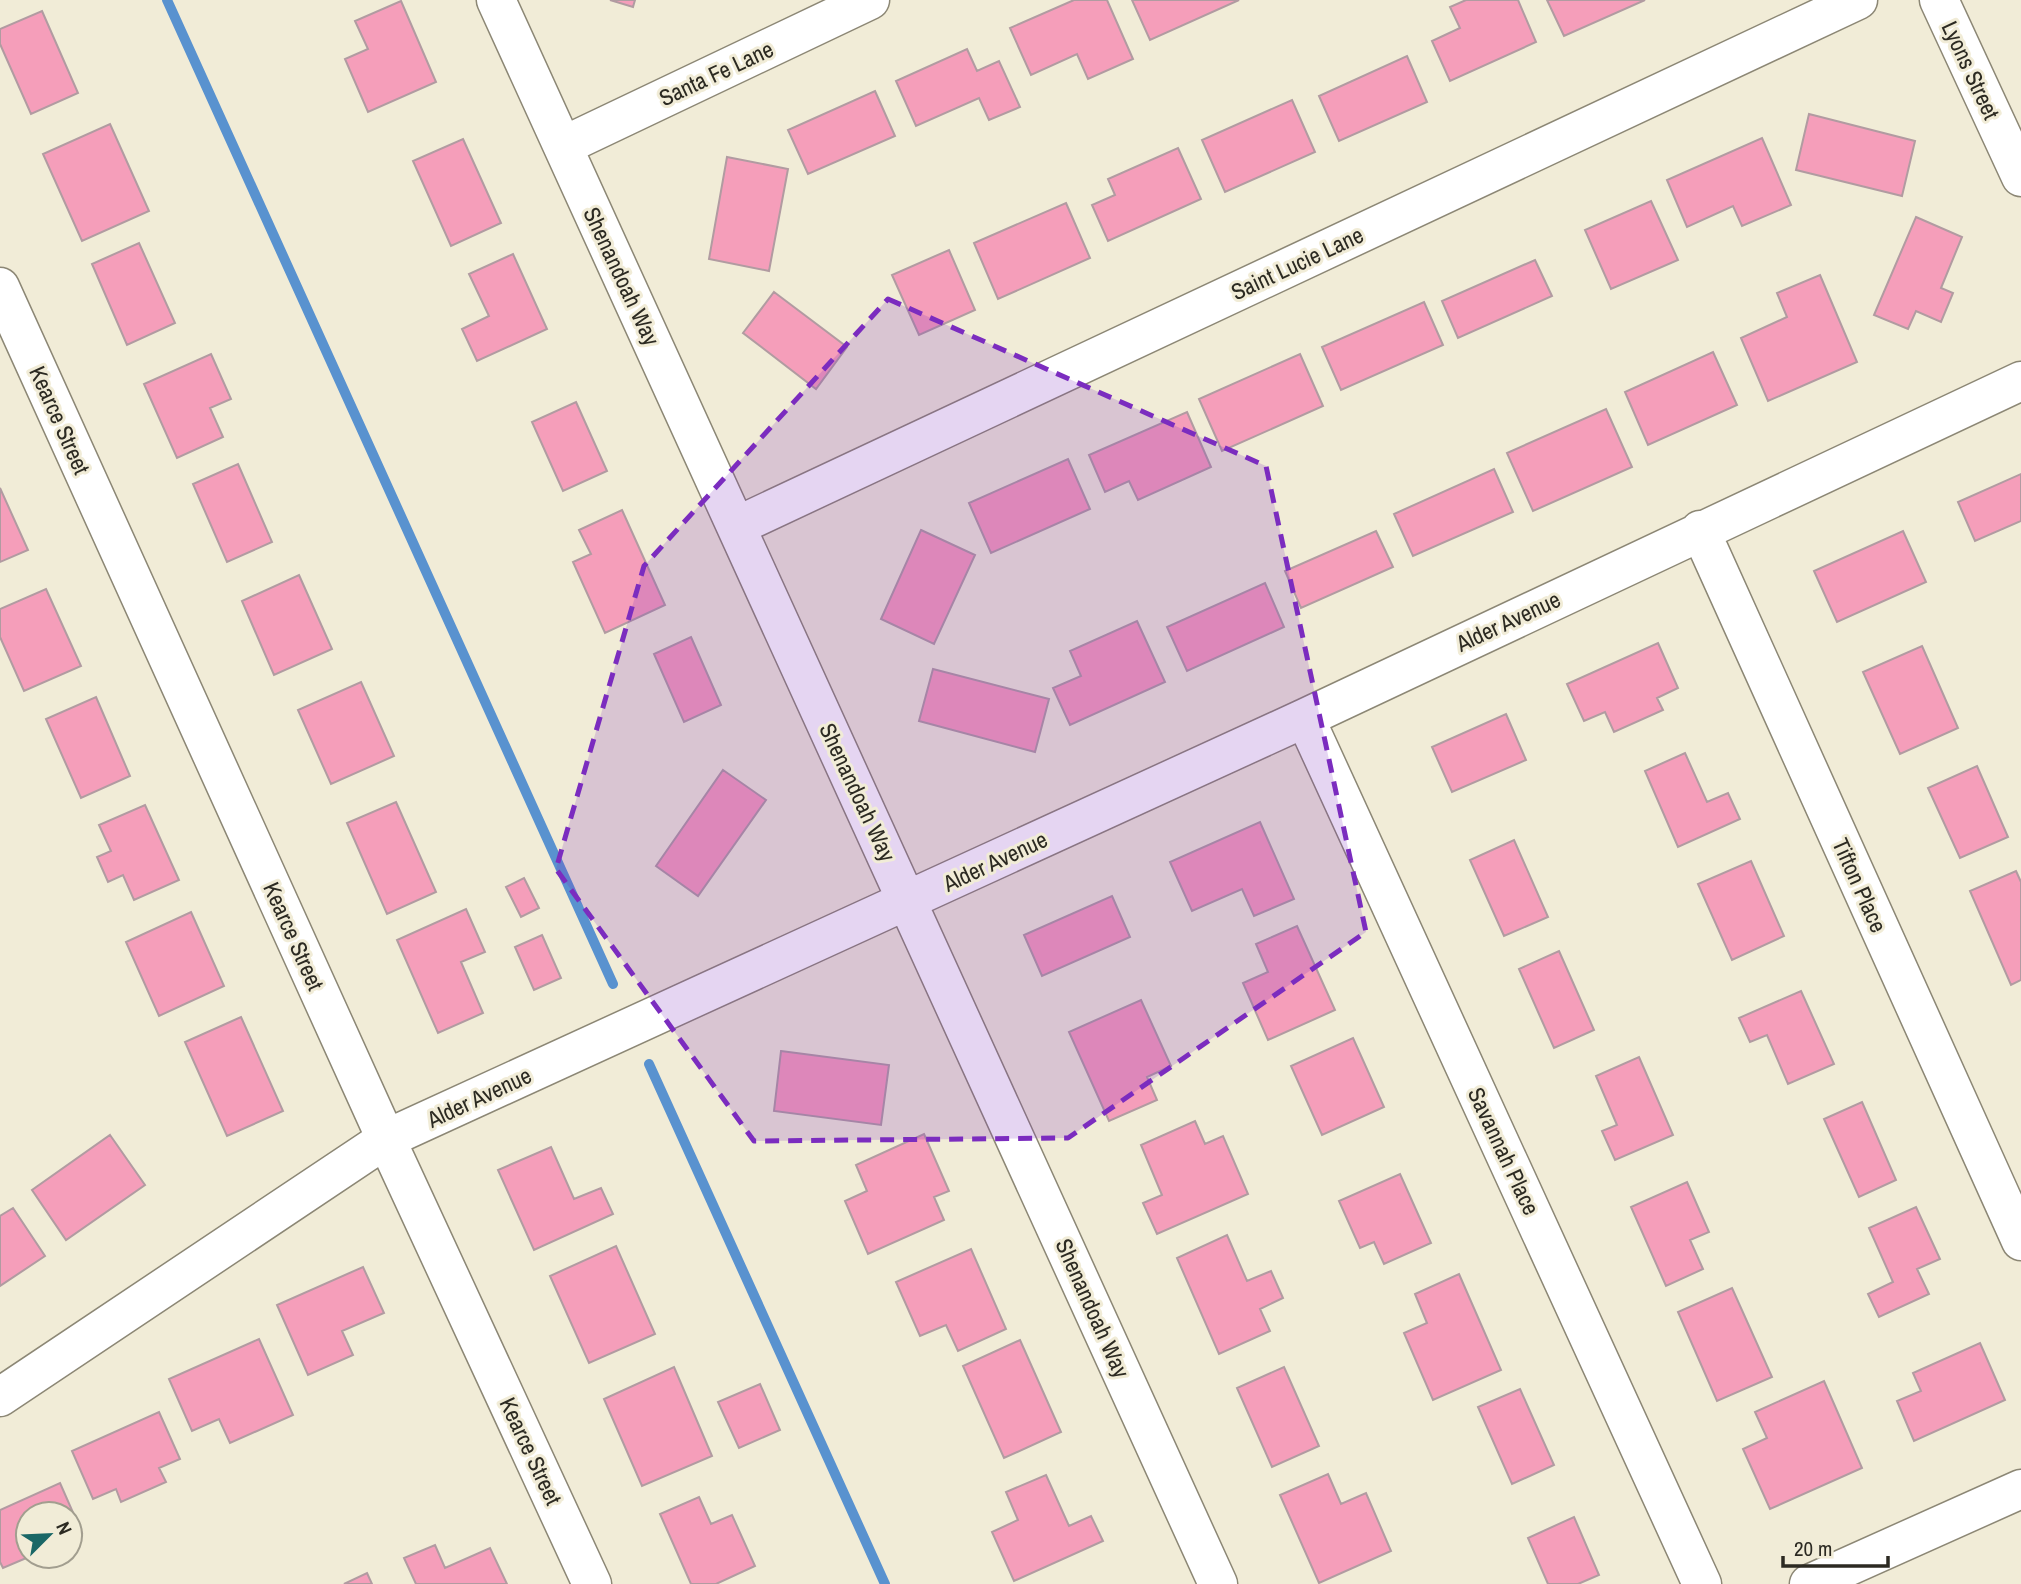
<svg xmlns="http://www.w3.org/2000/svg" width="2021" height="1584" viewBox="0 0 2021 1584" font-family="'Archivo Narrow',sans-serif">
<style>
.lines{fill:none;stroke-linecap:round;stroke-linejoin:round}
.stream{stroke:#5992cf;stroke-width:10}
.building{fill:#f59eba;stroke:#b19ba1;stroke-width:2}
.minor-casing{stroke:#8c8775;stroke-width:41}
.minor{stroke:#fff;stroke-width:38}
.marked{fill:#7b2cbf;fill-opacity:0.2;stroke:#7b2cbf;stroke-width:5;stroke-dasharray:14 9;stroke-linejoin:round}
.labels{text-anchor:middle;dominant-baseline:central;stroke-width:6;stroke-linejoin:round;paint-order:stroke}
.street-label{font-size:23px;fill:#2c2a22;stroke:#f1ecd7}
</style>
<rect width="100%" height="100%" fill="#f1ecd7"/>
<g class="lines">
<!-- stream -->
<path class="stream" d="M 167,0 L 613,984
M 649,1064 L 885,1584"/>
</g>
<!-- building -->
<path class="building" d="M 610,0 L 635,0 L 633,7 Z
M 1074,0 L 1107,0 L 1133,59 L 1088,79 L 1077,54 L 1031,75 L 1010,28 Z
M 1132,0 L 1239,0 L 1150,40 Z
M 1466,0 L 1518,0 L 1536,42 L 1450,81 L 1432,41 L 1460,28 L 1450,7 Z
M 1547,0 L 1645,0 L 1564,36 Z
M 401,1 L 436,82 L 368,112 L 345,59 L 368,49 L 355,21 Z
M 42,11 L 78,93 L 31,114 L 0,44 L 0,29 Z
M 967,49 L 977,71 L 999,61 L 1020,107 L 989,120 L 979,98 L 916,126 L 896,81 Z
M 1407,56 L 1427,102 L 1339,141 L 1319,96 Z
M 875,91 L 895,136 L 808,174 L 788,130 Z
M 1292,100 L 1315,152 L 1225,192 L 1202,140 Z
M 1809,114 L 1915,141 L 1902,196 L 1796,170 Z
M 110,124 L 149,211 L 82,241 L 43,154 Z
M 1762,138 L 1791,205 L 1742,226 L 1733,206 L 1687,227 L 1667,180 Z
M 463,139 L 501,223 L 451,246 L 413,161 Z
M 1178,148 L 1201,199 L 1108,241 L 1092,205 L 1115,195 L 1108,179 Z
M 727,157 L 788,169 L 769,271 L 709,259 Z
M 1651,201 L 1678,260 L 1611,289 L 1585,230 Z
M 1066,203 L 1090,258 L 998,299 L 974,243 Z
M 1916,217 L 1962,237 L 1941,288 L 1953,293 L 1941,322 L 1916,311 L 1908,329 L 1874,315 Z
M 139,243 L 175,323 L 127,345 L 92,264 Z
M 949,250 L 975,310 L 919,335 L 892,275 Z
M 513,254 L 547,329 L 477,361 L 462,329 L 489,316 L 469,274 Z
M 1535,260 L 1552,296 L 1458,338 L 1442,301 Z
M 1820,275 L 1857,362 L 1768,401 L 1741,338 L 1787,317 L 1777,293 Z
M 774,292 L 847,347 L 816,389 L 743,333 Z
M 1424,302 L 1443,345 L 1341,390 L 1322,347 Z
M 1713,352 L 1737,405 L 1648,445 L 1625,392 Z
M 211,354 L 231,399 L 210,408 L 223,437 L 177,458 L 144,384 Z
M 1300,354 L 1323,406 L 1222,451 L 1199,399 Z
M 576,402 L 607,471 L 563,491 L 532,422 Z
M 1606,409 L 1632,467 L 1533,511 L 1507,453 Z
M 1187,412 L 1211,467 L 1138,500 L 1129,481 L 1105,492 L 1089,455 Z
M 1068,459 L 1090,509 L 991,553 L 969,503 Z
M 238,464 L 272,542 L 227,562 L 193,484 Z
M 1494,469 L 1513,512 L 1413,556 L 1394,514 Z
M 2021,474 L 2021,521 L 1975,541 L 1958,502 Z
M 0,488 L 28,550 L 0,562 Z
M 622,510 L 665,605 L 605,633 L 573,562 L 591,554 L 579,530 Z
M 921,530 L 975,555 L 934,644 L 881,619 Z
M 1376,531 L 1393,567 L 1301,608 L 1285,571 Z
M 1903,531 L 1926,582 L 1837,622 L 1814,571 Z
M 299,575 L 332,649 L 274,675 L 242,601 Z
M 1265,583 L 1284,627 L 1187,671 L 1167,627 Z
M 46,589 L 81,666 L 24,691 L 0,637 L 0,609 Z
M 1137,621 L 1165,682 L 1070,725 L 1053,688 L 1081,676 L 1070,651 Z
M 691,637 L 721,705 L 684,722 L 654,654 Z
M 1658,643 L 1678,688 L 1657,698 L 1663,710 L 1614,732 L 1605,712 L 1584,721 L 1567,684 Z
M 1922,646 L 1958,728 L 1900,754 L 1863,672 Z
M 933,669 L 1049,699 L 1035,752 L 919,721 Z
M 361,682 L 394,756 L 331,784 L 298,710 Z
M 96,697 L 130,776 L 81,798 L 46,719 Z
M 1506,714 L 1526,760 L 1452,792 L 1432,747 Z
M 1685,753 L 1707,802 L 1728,793 L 1740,819 L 1678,847 L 1645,771 Z
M 1977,766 L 2008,837 L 1960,858 L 1928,788 Z
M 723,770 L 766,800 L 698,896 L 656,866 Z
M 396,802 L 436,892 L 387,914 L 347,823 Z
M 145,805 L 179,880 L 134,900 L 123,875 L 108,882 L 97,857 L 111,851 L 99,825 Z
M 1260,822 L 1294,899 L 1254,916 L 1242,889 L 1192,911 L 1170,862 Z
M 1514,840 L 1548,917 L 1504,936 L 1470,860 Z
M 1751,861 L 1784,936 L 1732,960 L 1698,884 Z
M 2016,871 L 2021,882 L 2021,980 L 2011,985 L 1970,891 Z
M 524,878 L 539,908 L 521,917 L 506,887 Z
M 1112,896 L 1130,937 L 1042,976 L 1024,935 Z
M 466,909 L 485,952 L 461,962 L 483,1013 L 438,1033 L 397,940 Z
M 191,912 L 224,986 L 159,1016 L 126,942 Z
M 1297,926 L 1335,1010 L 1268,1040 L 1243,983 L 1268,972 L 1256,944 Z
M 542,935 L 561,978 L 534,990 L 515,947 Z
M 1559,951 L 1594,1030 L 1554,1048 L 1519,969 Z
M 1801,991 L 1834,1064 L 1788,1084 L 1767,1035 L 1750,1042 L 1739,1018 Z
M 1141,1000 L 1171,1066 L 1147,1077 L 1157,1100 L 1109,1121 L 1069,1032 Z
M 241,1017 L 283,1111 L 227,1136 L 185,1042 Z
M 1353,1038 L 1384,1107 L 1322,1135 L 1291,1066 Z
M 781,1051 L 889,1065 L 881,1125 L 774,1111 Z
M 1639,1057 L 1673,1135 L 1615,1160 L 1602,1131 L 1617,1125 L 1596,1076 Z
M 1862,1102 L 1896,1180 L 1859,1197 L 1824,1119 Z
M 1195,1121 L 1205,1144 L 1223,1136 L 1248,1194 L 1157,1234 L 1143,1203 L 1162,1195 L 1141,1145 Z
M 924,1134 L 949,1191 L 934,1197 L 944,1220 L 868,1254 L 845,1201 L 867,1191 L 856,1165 Z
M 110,1135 L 145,1185 L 66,1240 L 32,1190 Z
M 551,1147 L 574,1199 L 601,1188 L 613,1214 L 534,1250 L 498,1170 Z
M 1400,1174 L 1431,1243 L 1384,1264 L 1374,1242 L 1360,1248 L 1339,1201 Z
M 1687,1182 L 1709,1232 L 1690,1240 L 1703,1269 L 1666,1286 L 1631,1207 Z
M 1916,1207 L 1940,1259 L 1917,1269 L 1929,1294 L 1879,1317 L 1868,1294 L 1893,1282 L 1869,1228 Z
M 13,1208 L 45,1256 L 0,1286 L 0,1216 Z
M 1227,1235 L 1247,1281 L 1271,1271 L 1283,1298 L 1260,1309 L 1270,1331 L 1219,1354 L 1177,1258 Z
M 616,1246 L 655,1334 L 589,1363 L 550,1276 Z
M 971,1249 L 1006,1329 L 958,1351 L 946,1325 L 920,1336 L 896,1282 Z
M 363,1267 L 384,1313 L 342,1331 L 353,1355 L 308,1375 L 277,1305 Z
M 1459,1274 L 1501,1370 L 1433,1400 L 1404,1333 L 1427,1323 L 1415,1294 Z
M 1732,1288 L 1772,1377 L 1717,1401 L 1678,1312 Z
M 259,1339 L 293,1415 L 230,1443 L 219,1419 L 192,1431 L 169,1379 Z
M 1020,1340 L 1061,1432 L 1004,1458 L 963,1366 Z
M 1980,1343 L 2005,1400 L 1914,1441 L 1897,1401 L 1921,1391 L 1913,1373 Z
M 674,1367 L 712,1456 L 642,1486 L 604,1399 Z
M 1284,1367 L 1319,1446 L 1272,1467 L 1237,1388 Z
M 1824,1381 L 1862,1468 L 1770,1509 L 1743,1449 L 1767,1438 L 1755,1412 Z
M 760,1384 L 780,1430 L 739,1448 L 718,1402 Z
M 1520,1389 L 1554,1465 L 1512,1484 L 1478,1407 Z
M 159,1412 L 180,1459 L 159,1468 L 166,1482 L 121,1502 L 116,1489 L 93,1499 L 72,1451 Z
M 1328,1474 L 1341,1504 L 1366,1493 L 1391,1551 L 1319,1583 L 1280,1495 Z
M 1046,1475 L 1069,1526 L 1091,1516 L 1103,1541 L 1014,1581 L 992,1532 L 1018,1520 L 1006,1492 Z
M 60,1483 L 82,1533 L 70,1538 L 70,1514 L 28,1514 L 28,1556 L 31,1556 L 3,1568 L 0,1562 L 0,1510 Z
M 699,1497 L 711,1524 L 732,1515 L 755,1566 L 716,1584 L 691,1584 L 660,1514 Z
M 1574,1517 L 1599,1575 L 1578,1584 L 1548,1584 L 1528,1538 Z
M 435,1545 L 445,1568 L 490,1548 L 507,1584 L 416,1584 L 404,1558 Z
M 367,1573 L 372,1584 L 344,1584 Z"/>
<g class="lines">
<defs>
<path id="minor" d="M 496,0 L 1218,1584
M 1939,0 L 2021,177
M 563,146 L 870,0
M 0,287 L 386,1139 L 592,1584
M 737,526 L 1858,0
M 1700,530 L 2021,1241
M 1305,718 L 1702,1584
M 0,1397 L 386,1139 L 1305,718 L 2021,381
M 1809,1584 L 2021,1489"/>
</defs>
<!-- minor casing -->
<use href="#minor" class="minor-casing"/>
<!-- minor -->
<use href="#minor" class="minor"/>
</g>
<!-- marked area -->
<path class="marked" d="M 888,299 L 1266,466 L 1366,932 L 1068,1138 L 754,1141 L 556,869 L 644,566 Z"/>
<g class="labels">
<!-- street labels -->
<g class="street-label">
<text transform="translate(1971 70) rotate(65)">Lyons Street</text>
<text transform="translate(716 73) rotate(-25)">Santa Fe Lane</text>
<text transform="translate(1297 263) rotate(-25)">Saint Lucie Lane</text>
<text transform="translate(622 276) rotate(65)">Shenandoah Way</text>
<text transform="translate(60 420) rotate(66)">Kearce Street</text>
<text transform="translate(1508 621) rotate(-25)">Alder Avenue</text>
<text transform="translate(858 792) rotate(65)">Shenandoah Way</text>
<text transform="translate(995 861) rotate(-25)">Alder Avenue</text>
<text transform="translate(1860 885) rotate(66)">Tifton Place</text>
<text transform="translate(294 936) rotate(66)">Kearce Street</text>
<text transform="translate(479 1097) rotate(-25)">Alder Avenue</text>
<text transform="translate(1504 1151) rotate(65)">Savannah Place</text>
<text transform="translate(1093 1308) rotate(66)">Shenandoah Way</text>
<text transform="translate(531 1451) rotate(65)">Kearce Street</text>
</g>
</g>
<!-- north arrow -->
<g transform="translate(49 1535) rotate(66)"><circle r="33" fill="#f1ecd7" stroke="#a29e8f" stroke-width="2"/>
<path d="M0-5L12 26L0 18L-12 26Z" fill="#1a6766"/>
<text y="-10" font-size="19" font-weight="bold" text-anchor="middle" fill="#2c2a22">N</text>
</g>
<!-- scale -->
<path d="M1783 1556v10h105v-10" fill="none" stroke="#2c2a22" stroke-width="3.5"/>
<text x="1794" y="1556" font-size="21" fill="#2c2a22" stroke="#f1ecd7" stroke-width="5" paint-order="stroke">20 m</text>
</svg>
